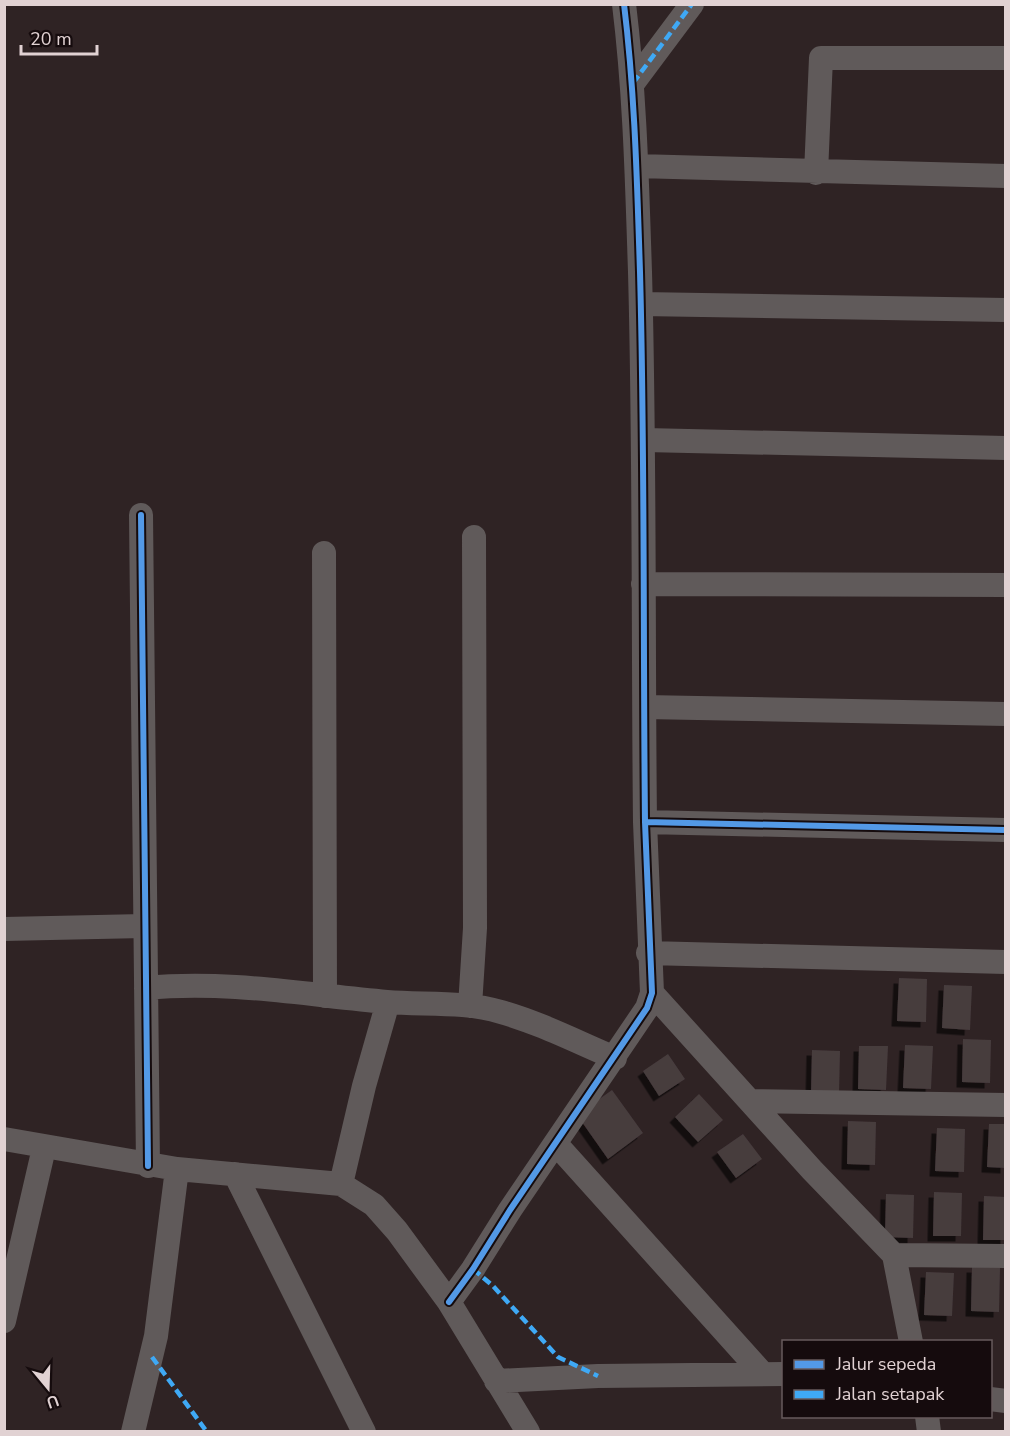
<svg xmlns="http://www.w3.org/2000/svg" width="1010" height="1436" viewBox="0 0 1010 1436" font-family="'Nunito Sans',sans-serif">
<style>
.building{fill:#473c3e;filter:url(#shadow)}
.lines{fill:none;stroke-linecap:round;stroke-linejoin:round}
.street{stroke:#605a5a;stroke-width:24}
.quiet{stroke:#3fa9f5;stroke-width:4.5;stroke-dasharray:9 4.5;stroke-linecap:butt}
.cycleway-casing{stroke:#150b0d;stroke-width:10}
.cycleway{stroke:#5399e6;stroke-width:6}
</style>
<defs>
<filter id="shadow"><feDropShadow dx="-5.5" dy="5.5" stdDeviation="0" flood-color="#0009"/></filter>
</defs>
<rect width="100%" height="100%" fill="#2f2324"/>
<!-- building -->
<path class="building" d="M 899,978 L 927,979 L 926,1022 L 897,1021 Z
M 944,985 L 972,986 L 970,1030 L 942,1028 Z
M 963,1039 L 991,1040 L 990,1083 L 962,1082 Z
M 905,1045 L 933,1046 L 931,1089 L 903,1088 Z
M 859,1046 L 888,1046 L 886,1090 L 858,1089 Z
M 812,1050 L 840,1051 L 839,1094 L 811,1094 Z
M 668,1054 L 685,1079 L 659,1096 L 643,1071 Z
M 612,1090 L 643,1133 L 608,1159 L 577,1115 Z
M 699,1094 L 723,1120 L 698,1142 L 675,1117 Z
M 848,1121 L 876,1122 L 875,1165 L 847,1164 Z
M 989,1124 L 1006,1124 L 1006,1168 L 987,1167 Z
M 937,1128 L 965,1129 L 964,1172 L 935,1171 Z
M 743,1134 L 762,1159 L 736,1178 L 717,1152 Z
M 934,1192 L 962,1193 L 961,1236 L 933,1236 Z
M 886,1194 L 914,1195 L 913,1238 L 885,1237 Z
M 984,1196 L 1006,1197 L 1006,1240 L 983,1240 Z
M 972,1267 L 1000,1268 L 999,1312 L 971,1311 Z
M 926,1272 L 954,1273 L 952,1316 L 924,1315 Z"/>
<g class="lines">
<!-- street -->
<path class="street" d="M 624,4 C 635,94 637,182 640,272 C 645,455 643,639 645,822
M 633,83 L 692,4
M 637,166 L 1006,176
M 816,173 L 821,58 L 1006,58
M 641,304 L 1006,310
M 645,440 L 1006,448
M 141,515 L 148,1166
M 324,553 L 325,996
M 643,584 L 1006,585
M 645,707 L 1006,714
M 4,929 L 144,926
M 648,953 L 1006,962
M 146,988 C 227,980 307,995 387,1002 C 424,1005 465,1001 501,1012 C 540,1023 577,1042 615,1058
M 652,993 L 812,1170 L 894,1255 L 1006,1256
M 470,1006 L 475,928 L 474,537
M 753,1101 L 1006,1105
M 4,1139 L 177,1169 L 156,1336 L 133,1432
M 557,1145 L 762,1373
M 177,1169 L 341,1184 L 374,1205 L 397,1231 L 449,1302 L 528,1432
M 235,1174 L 364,1432
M 341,1184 L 364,1086 L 388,1002
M 894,1255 L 911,1342
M 449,1302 L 473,1269 L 510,1210 L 647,1008 L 652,993 L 645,822 L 1006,830
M 4,1321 L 44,1148
M 496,1381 L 598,1376 L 784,1374
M 990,1399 L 1006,1401
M 927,1416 L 929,1432"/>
<!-- quiet -->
<path class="quiet" d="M 633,83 L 692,4
M 473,1269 L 493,1286 L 558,1357 L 598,1376
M 152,1357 L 207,1432"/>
<defs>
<path id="cycleway" d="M 624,4 C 635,94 637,182 640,272 C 645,455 643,639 645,822
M 141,515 L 148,1166
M 449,1302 L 473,1269 L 510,1210 L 647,1008 L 652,993 L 645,822 L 1006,830"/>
</defs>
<!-- cycleway casing -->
<use href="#cycleway" class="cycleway-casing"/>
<!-- cycleway -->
<use href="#cycleway" class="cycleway"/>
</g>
<!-- border -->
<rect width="1010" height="1436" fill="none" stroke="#e1d2d3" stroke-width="12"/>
<!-- legend -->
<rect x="782" y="1340" width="210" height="78" fill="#150b0d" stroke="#675b5c" stroke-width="1.5"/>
<rect x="794" y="1360" width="30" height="9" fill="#5399e6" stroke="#675b5c" stroke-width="1.5"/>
<text x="836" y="1370" font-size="18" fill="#e1d2d3">Jalur sepeda</text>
<rect x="794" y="1390" width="30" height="9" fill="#3fa9f5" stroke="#675b5c" stroke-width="1.5"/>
<text x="836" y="1400" font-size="18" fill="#e1d2d3">Jalan setapak</text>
<!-- north arrow -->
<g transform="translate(48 1388) rotate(161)" stroke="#150b0d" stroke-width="4.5" paint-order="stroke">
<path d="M0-4.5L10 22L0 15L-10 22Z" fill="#e1d2d3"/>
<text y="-9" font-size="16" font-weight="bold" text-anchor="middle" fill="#e1d2d3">U</text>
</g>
<!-- scale -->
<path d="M21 45v9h76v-9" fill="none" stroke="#e1d2d3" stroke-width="3"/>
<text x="30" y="45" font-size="18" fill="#e1d2d3" stroke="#150b0d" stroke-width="4.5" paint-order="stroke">20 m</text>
</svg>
